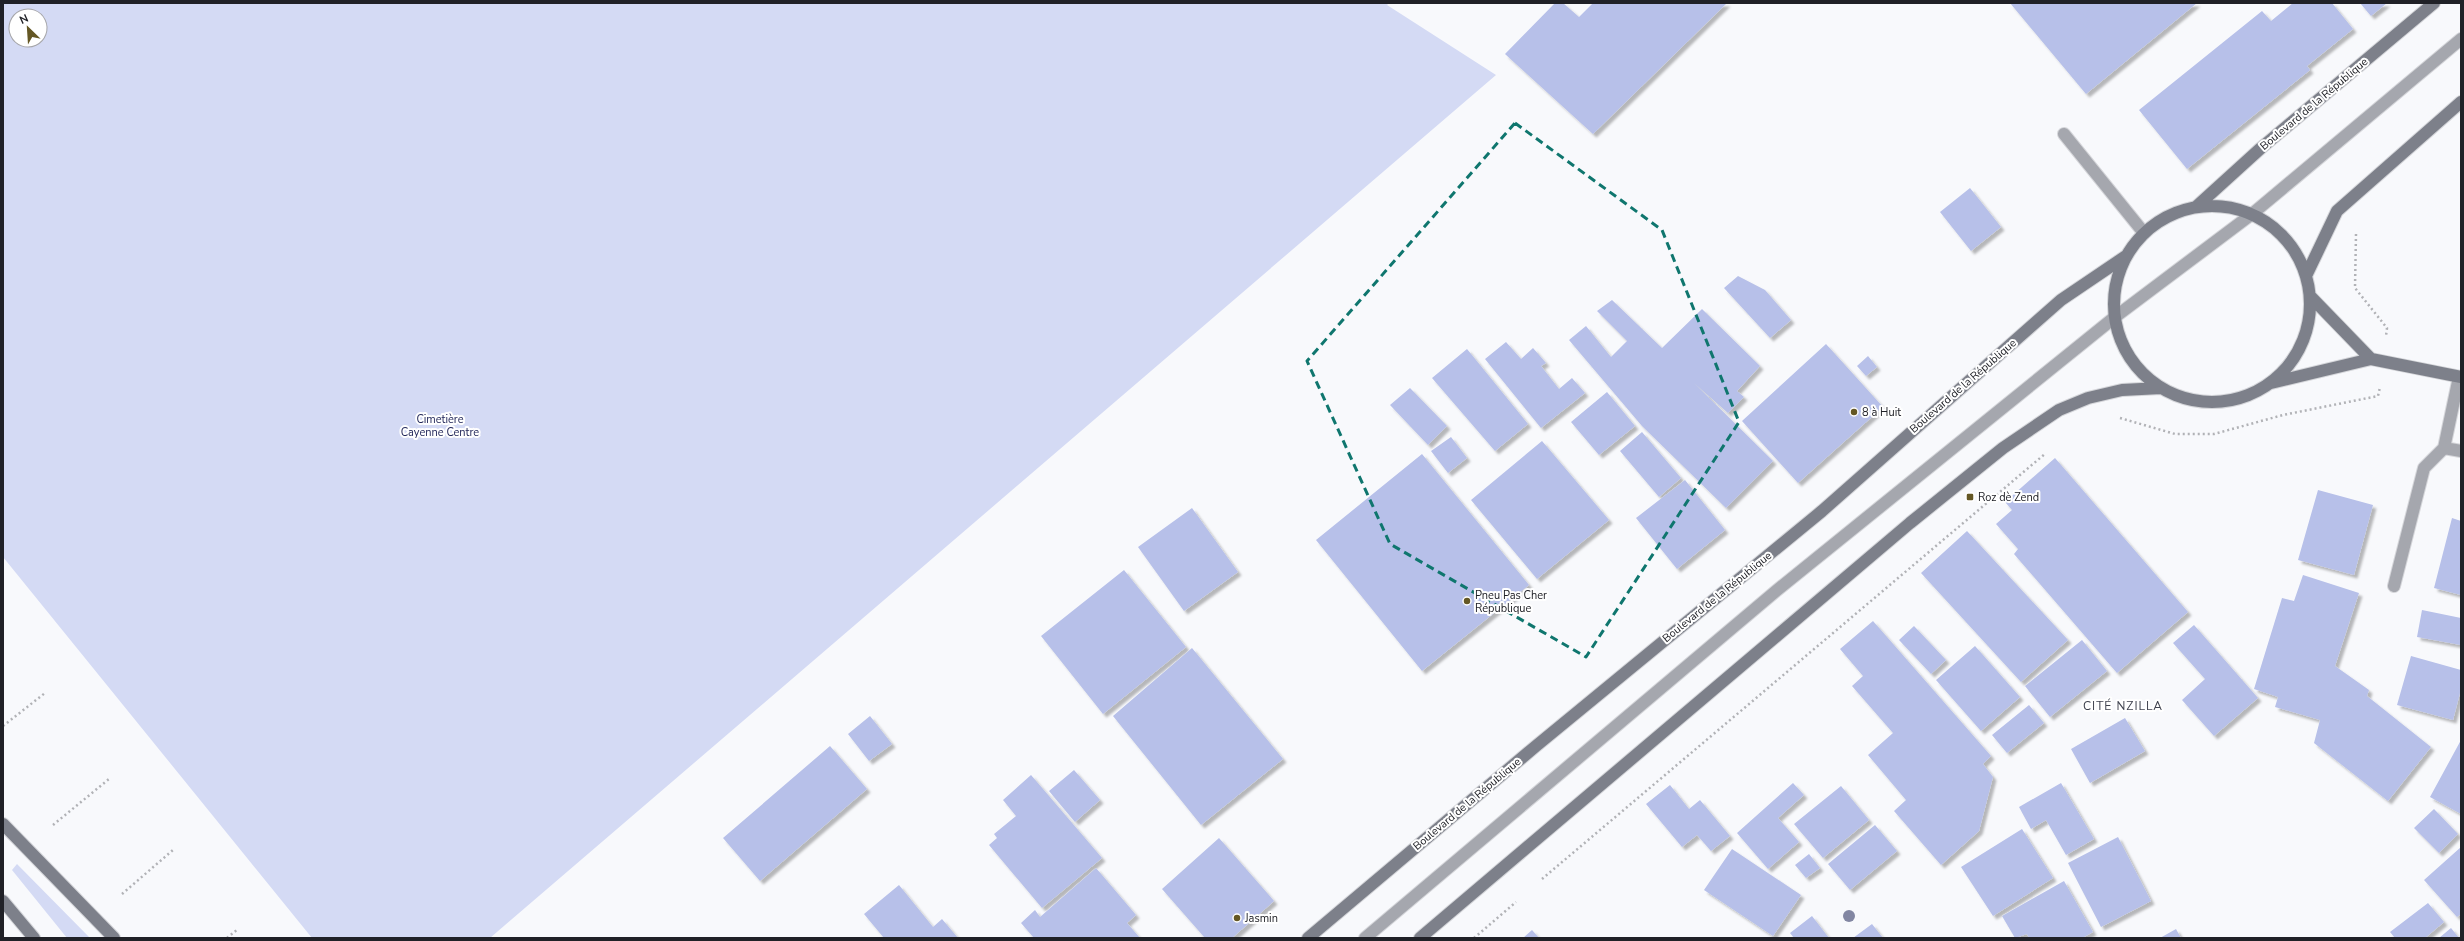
<svg xmlns="http://www.w3.org/2000/svg" width="2464" height="941" viewBox="0 0 2464 941" font-family="'Nunito Sans',sans-serif">
<style>
.green{fill:#d4daf4;fill-rule:evenodd}
.building{fill:#b7c0e9;filter:url(#shadow)}
.lines{fill:none;stroke-linecap:round;stroke-linejoin:round}
.lane-casing{stroke:#d5d6da;stroke-width:14}
.street-casing{stroke:#d5d6da;stroke-width:14}
.secondary-casing{stroke:#d5d6da;stroke-width:14}
.path{stroke:#b1b2b6;stroke-width:2.5;stroke-dasharray:2 3;stroke-linecap:butt}
.lane{stroke:#a5a7ae;stroke-width:12}
.street{stroke:#a5a7ae;stroke-width:12}
.secondary{stroke:#7d808a;stroke-width:12}
.tree{fill:#8286a2}
.marked{fill:none;stroke:#0f766e;stroke-width:3;stroke-dasharray:8 5;stroke-linejoin:round}
.poi-dot{fill:#645724;stroke:#fff;stroke-width:1.5}
.labels{text-anchor:middle;dominant-baseline:central;stroke-width:4;stroke-linejoin:round;paint-order:stroke}
.street-label{font-size:11px;fill:#202127;stroke:#fff}
.poi-label{font-size:11px;fill:#202127;stroke:#fff;text-anchor:start}
.park-label{font-size:11px;fill:#222759;stroke:#fff}
.neighbourhood-label{font-size:12px;letter-spacing:1px;fill:#3e414e;stroke:#fff}
</style>
<defs>
<filter id="shadow"><feDropShadow dx="3.5" dy="3.5" stdDeviation="1" flood-color="#0004"/></filter>
</defs>
<rect width="100%" height="100%" fill="#f8f9fc"/>
<!-- green -->
<path class="green" d="M 3,3 L 1389,3 L 1387,5 L 1496,75 L 490,938 L 312,938 L 3,557 ZM 16,16 L 40,16 L 40,40 L 16,40 Z
M 17,864 L 90,938 L 67,938 L 12,870 Z"/>
<!-- building -->
<path class="building" d="M 1555,3 L 1563,3 L 1579,17 L 1593,3 L 1727,3 L 1593,134 L 1505,54 Z
M 2010,3 L 2197,3 L 2086,94 Z
M 2293,3 L 2332,3 L 2353,29 L 2307,66 L 2310,70 L 2187,169 L 2139,110 L 2262,11 L 2271,21 Z
M 2360,3 L 2387,3 L 2371,16 Z
M 1970,188 L 2001,227 L 1971,251 L 1940,212 Z
M 1738,276 L 1765,290 L 1791,320 L 1770,338 L 1724,288 Z
M 1612,300 L 1662,348 L 1702,309 L 1760,366 L 1737,391 L 1744,397 L 1728,413 L 1694,383 L 1773,461 L 1726,508 L 1642,426 L 1569,340 L 1586,326 L 1611,357 L 1627,341 L 1597,311 Z
M 1506,342 L 1521,359 L 1533,348 L 1546,363 L 1541,366 L 1559,389 L 1572,378 L 1585,393 L 1541,428 L 1485,359 Z
M 1826,344 L 1883,407 L 1798,483 L 1742,421 Z
M 1467,349 L 1528,424 L 1495,451 L 1432,378 Z
M 1868,356 L 1877,367 L 1866,376 L 1857,366 Z
M 1410,388 L 1447,426 L 1428,445 L 1390,405 Z
M 1607,392 L 1635,426 L 1599,455 L 1571,422 Z
M 1642,432 L 1681,478 L 1659,497 L 1620,451 Z
M 1451,437 L 1467,458 L 1448,473 L 1431,451 Z
M 1542,441 L 1609,520 L 1537,579 L 1471,500 Z
M 1422,454 L 1529,585 L 1422,671 L 1316,540 Z
M 2055,458 L 2188,612 L 2117,673 L 2014,554 L 2018,549 L 1996,524 L 2012,510 L 2005,502 Z
M 1685,480 L 1725,530 L 1677,569 L 1636,518 Z
M 2318,490 L 2373,505 L 2354,575 L 2298,560 Z
M 1192,508 L 1238,572 L 1184,611 L 1138,547 Z
M 2452,518 L 2461,521 L 2461,595 L 2434,588 Z
M 1967,531 L 2068,640 L 2021,682 L 1921,573 Z
M 1124,570 L 1186,647 L 1103,714 L 1041,636 Z
M 2303,575 L 2359,593 L 2335,666 L 2369,690 L 2367,696 L 2431,747 L 2388,801 L 2314,743 L 2320,720 L 2275,707 L 2278,697 L 2254,689 L 2282,598 L 2294,601 Z
M 2422,610 L 2461,618 L 2461,645 L 2417,637 Z
M 1873,621 L 1991,756 L 1983,764 L 1993,777 L 1979,831 L 1941,865 L 1894,811 L 1906,800 L 1868,755 L 1893,733 L 1852,686 L 1863,676 L 1840,649 Z
M 2194,625 L 2258,698 L 2214,736 L 2182,700 L 2205,679 L 2173,643 Z
M 1914,626 L 1946,660 L 1931,674 L 1899,640 Z
M 2082,640 L 2107,671 L 2050,717 L 2025,686 Z
M 1975,646 L 2020,697 L 1981,731 L 1936,680 Z
M 1192,648 L 1283,759 L 1201,825 L 1113,716 Z
M 2411,656 L 2461,670 L 2461,689 L 2453,720 L 2397,705 Z
M 2029,705 L 2044,723 L 2007,753 L 1992,735 Z
M 870,716 L 892,744 L 869,761 L 848,734 Z
M 2125,718 L 2145,751 L 2090,783 L 2071,749 Z
M 2461,740 L 2461,814 L 2430,797 Z
M 830,746 L 867,789 L 760,881 L 723,838 Z
M 1074,770 L 1100,800 L 1075,822 L 1049,791 Z
M 1031,775 L 1102,858 L 1042,908 L 989,845 L 997,838 L 994,834 L 1016,816 L 1003,800 Z
M 1793,783 L 1804,795 L 1778,818 L 1799,842 L 1768,869 L 1737,833 Z
M 2061,783 L 2094,839 L 2066,855 L 2046,820 L 2031,829 L 2019,807 Z
M 1670,785 L 1689,809 L 1700,800 L 1730,836 L 1711,851 L 1697,835 L 1682,847 L 1646,804 Z
M 1841,786 L 1869,820 L 1823,858 L 1794,824 Z
M 2434,809 L 2458,834 L 2439,853 L 2414,828 Z
M 1875,825 L 1897,851 L 1850,890 L 1828,864 Z
M 2022,829 L 2053,878 L 1993,916 L 1961,867 Z
M 2118,837 L 2151,901 L 2101,927 L 2068,863 Z
M 1219,838 L 1274,901 L 1232,938 L 1205,938 L 1162,889 Z
M 2461,847 L 2461,914 L 2457,917 L 2424,880 Z
M 1732,849 L 1801,895 L 1773,936 L 1704,890 Z
M 1809,854 L 1820,868 L 1806,878 L 1795,865 Z
M 1096,868 L 1136,915 L 1127,923 L 1140,938 L 1034,938 L 1021,923 L 1035,910 L 1040,917 Z
M 2064,881 L 2093,932 L 2082,938 L 2029,938 L 2027,934 L 2015,938 L 2002,916 Z
M 899,885 L 933,927 L 942,919 L 958,938 L 884,938 L 864,914 Z
M 2428,903 L 2444,922 L 2425,938 L 2395,938 L 2390,932 Z
M 1812,916 L 1829,938 L 1794,938 L 1790,933 Z
M 1872,924 L 1883,938 L 1853,938 Z
M 2451,928 L 2459,938 L 2439,938 Z
M 2176,929 L 2181,938 L 2160,938 Z
M 1532,930 L 1539,938 L 1523,938 Z"/>
<g class="lines">
<defs>
<path id="lane" d="M 2064,134 L 2144,233
M 1365,938 L 1776,591 L 2115,317 L 2252,214 L 2461,39"/>
<path id="street" d="M 2459,377 L 2444,448 L 2461,451
M 2394,586 L 2424,468 L 2444,448"/>
<path id="secondary" d="M2114 304a98 98 0 1 1 196 0a98 98 0 1 1-196 0Z
M 2196,207 L 2261,148 L 2434,3
M 2306,276 L 2337,211 L 2461,102
M 2310,296 L 2371,359
M 2271,383 L 2371,359 L 2461,377
M 3,824 L 114,938
M 3,901 L 34,938
M 1308,938 L 1536,746 L 1822,511 L 2061,300 L 2126,256
M 1420,938 L 1910,523 L 2003,448 L 2059,410 L 2088,398 L 2122,390 L 2161,388"/>
</defs>
<!-- lane casing -->
<use href="#lane" class="lane-casing"/>
<!-- street casing -->
<use href="#street" class="street-casing"/>
<!-- secondary casing -->
<use href="#secondary" class="secondary-casing"/>
<!-- path -->
<path class="path" d="M 2356,234 L 2355,288 L 2387,328 L 2386,336
M 2120,418 L 2175,434 L 2214,434 L 2283,415 L 2378,396 L 2380,387
M 3,726 L 45,693
M 53,825 L 109,779
M 1542,879 L 2046,453
M 122,894 L 173,850
M 227,938 L 238,929
M 1474,938 L 1516,902"/>
<!-- lane -->
<use href="#lane" class="lane"/>
<!-- street -->
<use href="#street" class="street"/>
<!-- secondary -->
<use href="#secondary" class="secondary"/>
</g>
<!-- trees -->
<circle class="tree" cx="1849" cy="916" r="6"/>
<!-- marked area -->
<path class="marked" d="M 1515,123 L 1662,230 L 1739,422 L 1586,657 L 1390,544 L 1307,361 Z"/>
<!-- markers -->
<g class="poi-dot">
<circle cx="1854" cy="412" r="4"/>
<rect x="1966" y="493" width="8" height="8" rx="2"/>
<circle cx="1467" cy="601" r="4"/>
<circle cx="1237" cy="918" r="4"/>
</g>
<g class="labels">
<!-- street labels -->
<g class="street-label">
<text transform="translate(2314 104) rotate(-40)">Boulevard de la République</text>
<text transform="translate(1963 386) rotate(-41)">Boulevard de la République</text>
<text transform="translate(1717 597) rotate(-39)">Boulevard de la République</text>
<text transform="translate(1467 804) rotate(-40)">Boulevard de la République</text>
</g>
<!-- poi labels -->
<g class="poi-label">
<text x="1862" y="412">8 à Huit</text>
<text x="1978" y="497">Roz dè Zend</text>
<text x="1475" y="595">Pneu Pas Cher<tspan x="1475" dy="13">République</tspan></text>
<text x="1245" y="918">Jasmin</text>
</g>
<!-- park labels -->
<g class="park-label">
<text x="440" y="419">Cimetière<tspan x="440" dy="13">Cayenne Centre</tspan></text>
</g>
<!-- neighbourhood labels -->
<g class="neighbourhood-label">
<text x="2123" y="706">CITÉ NZILLA</text>
</g>
</g>
<!-- border -->
<rect width="2464" height="941" fill="none" stroke="#202127" stroke-width="8"/>
<!-- north arrow -->
<g transform="translate(28 28) rotate(335)"><circle r="19" fill="#ffffff" stroke="#a6a6a9"/>
<path d="M0-3L7 15L0 10L-7 15Z" fill="#645724"/>
<text y="-6" font-size="11" font-weight="bold" text-anchor="middle" fill="#202127">N</text>
</g>
</svg>
